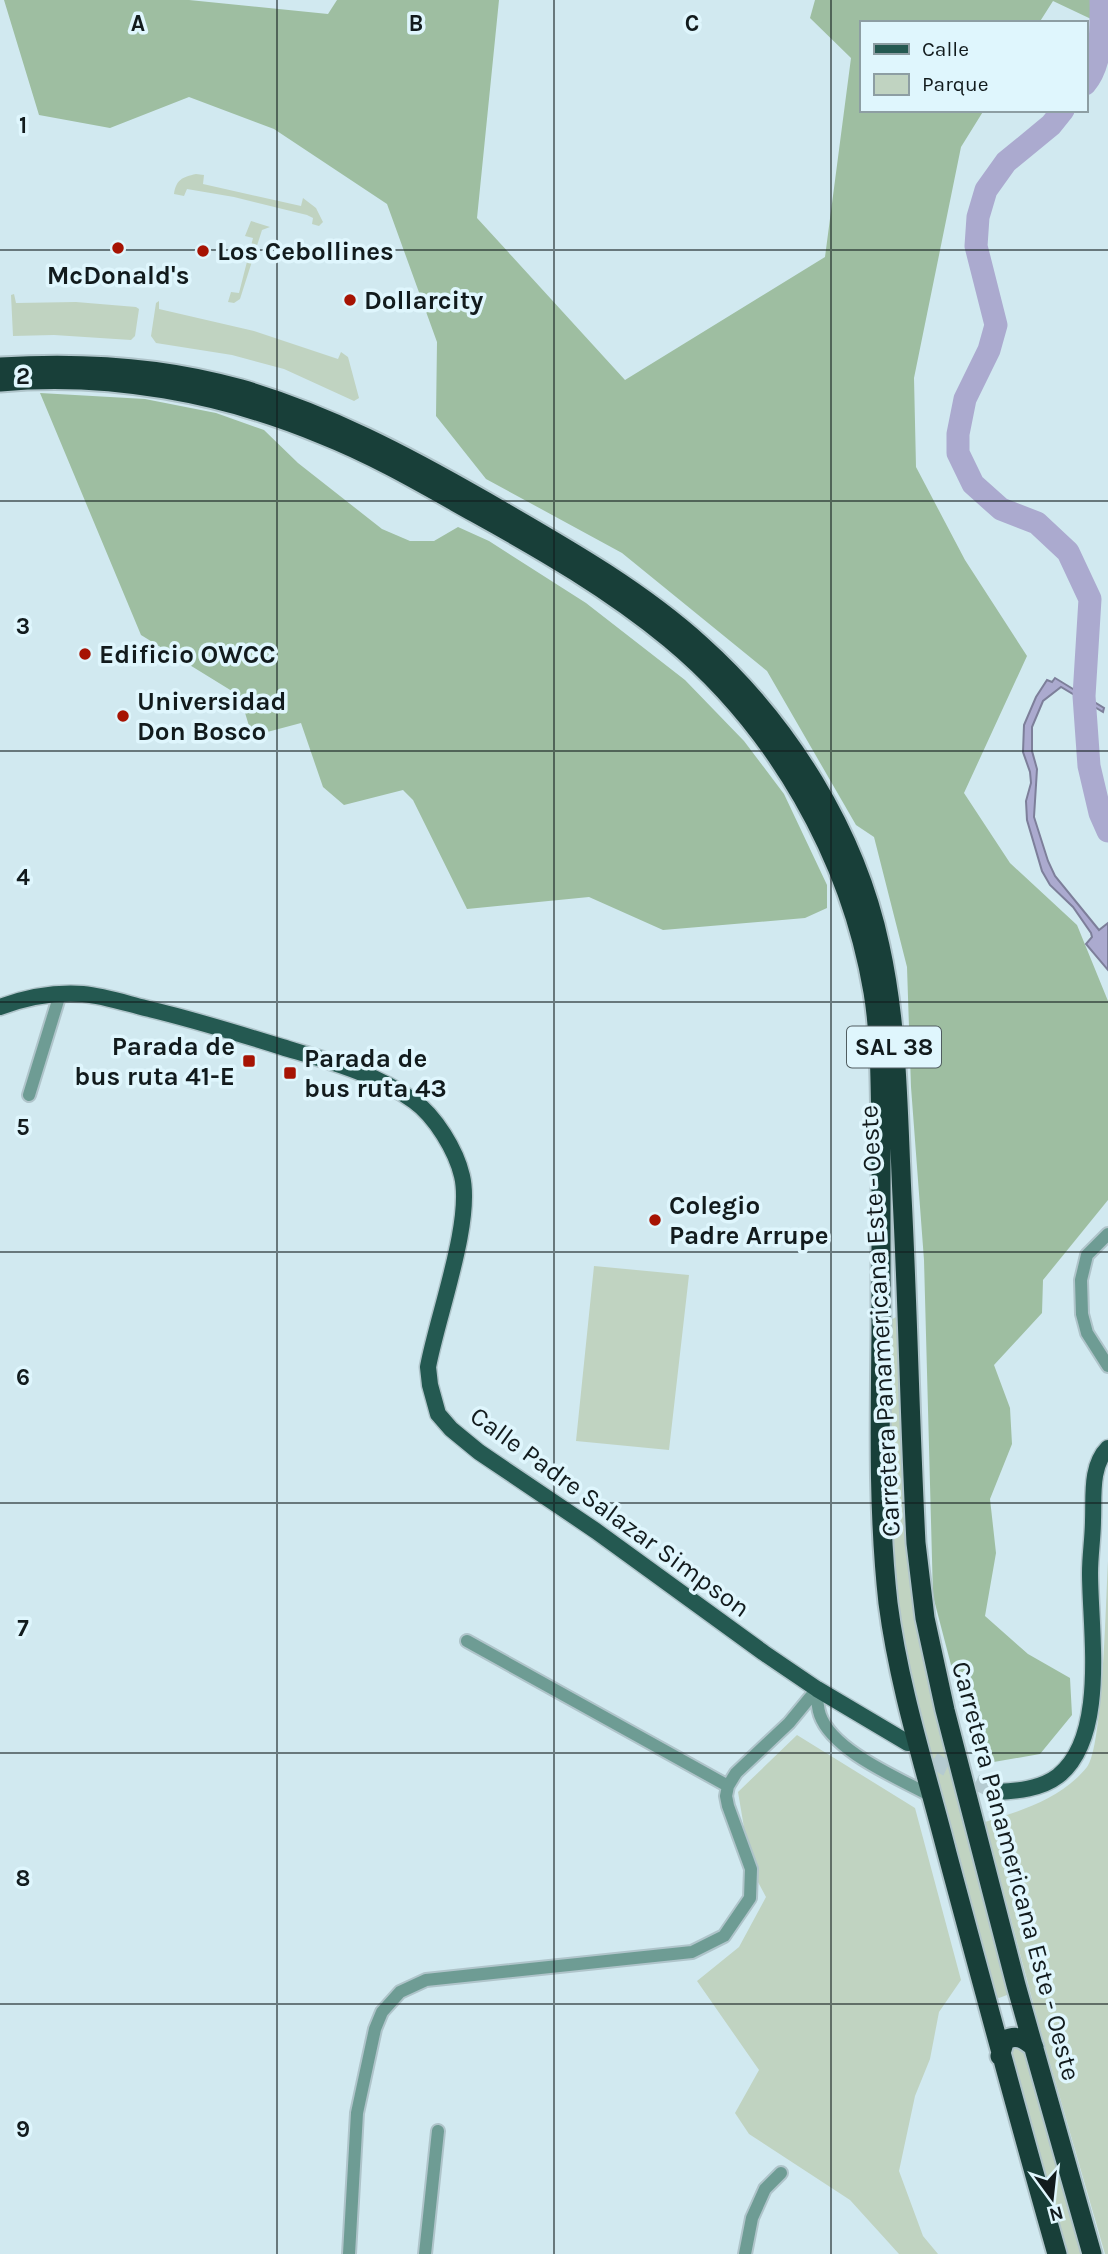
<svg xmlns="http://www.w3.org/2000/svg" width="1108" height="2254" viewBox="0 0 1108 2254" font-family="Karla,sans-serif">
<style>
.green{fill:#c0d3c1}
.forest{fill:#9ebea1}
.water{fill:#abaacf;stroke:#7d7f9a;stroke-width:2}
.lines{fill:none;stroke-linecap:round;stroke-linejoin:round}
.river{stroke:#abaacf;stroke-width:23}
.major-tunnel{stroke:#b4cad0;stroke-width:16;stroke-dasharray:16 8;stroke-linecap:butt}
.minor-casing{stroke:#afc4ca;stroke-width:16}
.major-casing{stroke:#afc4ca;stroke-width:19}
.highway-casing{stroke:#afc4ca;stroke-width:23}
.minor{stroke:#6e9c94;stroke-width:12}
.major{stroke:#245951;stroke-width:16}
.highway{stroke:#183f39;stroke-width:19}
.grid{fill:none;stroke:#121b1d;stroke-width:2;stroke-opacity:0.55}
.poi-dot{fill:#a61303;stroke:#dff6fd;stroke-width:2.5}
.labels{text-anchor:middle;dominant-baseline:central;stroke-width:7;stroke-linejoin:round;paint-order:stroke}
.shield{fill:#dff6fd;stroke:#505d60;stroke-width:2}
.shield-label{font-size:24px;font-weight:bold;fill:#121b1d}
.poi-label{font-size:26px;font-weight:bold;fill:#121b1d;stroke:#dff6fd;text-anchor:start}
.street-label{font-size:26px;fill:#121b1d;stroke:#dff6fd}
.grid-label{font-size:23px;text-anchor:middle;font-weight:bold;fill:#121b1d;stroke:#dff6fd;stroke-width:7;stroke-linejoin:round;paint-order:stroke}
</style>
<rect width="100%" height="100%" fill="#d1e9f0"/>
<!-- green -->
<path class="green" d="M 196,174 L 204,175 L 203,184 L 301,206 L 303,198 L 316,208 L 323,222 L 319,226 L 312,224 L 313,218 L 307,215 L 234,197 L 187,189 L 184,196 L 174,194 C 176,180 182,177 196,174 Z
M 251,221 L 270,227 L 262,230 L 240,299 L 234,303 L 228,302 L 231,292 L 239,293 L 253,238 L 245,236 Z
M 14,294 L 16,303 L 76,302 L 136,307 L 139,309 L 135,336 L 131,340 L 54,335 L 13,336 L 11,295 Z
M 159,301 L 159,309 L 254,331 L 338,359 L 341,352 L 348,357 L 359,398 L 354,401 L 284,369 L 232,355 L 156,343 L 151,336 L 156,303 Z
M 594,1266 L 689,1275 L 669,1450 L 576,1441 Z
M 896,1317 L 899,1319 L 930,1683 L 957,1798 L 1009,1988 L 1007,1995 L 999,1998 L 994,1996 L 907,1674 L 894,1589 L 889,1499 L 889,1321 Z
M 1108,1561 L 1108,2254 L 1105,2254 L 1039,2025 L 985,1822 C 1023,1810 1061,1799 1087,1767 C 1103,1749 1106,1594 1108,1561 Z
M 797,1735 L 915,1808 L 961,1980 L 939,2012 L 930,2059 L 915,2096 L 899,2171 L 923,2236 L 938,2254 L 899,2254 L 850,2200 L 749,2134 L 735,2113 L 759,2070 L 697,1981 L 739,1947 L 766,1897 L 751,1869 L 738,1792 Z
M 1016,2046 L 1024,2048 L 1086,2254 L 1065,2254 L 1010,2056 L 1010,2048 Z"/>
<!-- forest -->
<path class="forest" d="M 4,0 L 189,0 L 328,14 L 337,0 L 499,0 L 477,218 L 625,380 L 825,257 L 851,58 L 810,18 L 815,0 L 1108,0 L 1108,27 L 1053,1 L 1039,23 L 861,23 L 861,110 L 984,110 L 961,147 L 914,378 L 916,467 L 965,560 L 1027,656 L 964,793 L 1010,863 L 1077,925 L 1108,1001 L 1108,1200 L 1043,1280 L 1042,1313 L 994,1365 L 1010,1408 L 1012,1444 L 990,1499 L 996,1553 L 985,1616 L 1028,1654 L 1070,1678 L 1072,1715 L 1040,1754 L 988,1763 L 956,1684 L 933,1596 L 924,1260 L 911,1087 L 907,967 L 874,837 L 856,825 L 767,671 L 622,553 L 486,479 L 436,416 L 437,342 L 387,204 L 274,129 L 189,97 L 110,128 L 39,115 Z
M 40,393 L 145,399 L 216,413 L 264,430 L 298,463 L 382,529 L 410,541 L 434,541 L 458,527 L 489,541 L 586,603 L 685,680 L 744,741 L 784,794 L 827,885 L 827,908 L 805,918 L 663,930 L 589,897 L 467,909 L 413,800 L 403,790 L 344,805 L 323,787 L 301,723 L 252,736 L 240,696 L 141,635 Z"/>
<!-- water -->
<path class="water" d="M 1055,678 L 1104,708 L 1103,712 L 1061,687 L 1043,701 L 1032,727 L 1032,751 L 1037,769 L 1034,817 L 1048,861 L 1055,876 L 1099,930 L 1108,923 L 1108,970 L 1086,944 L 1092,937 L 1091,933 L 1073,907 L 1050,885 L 1042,871 L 1027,820 L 1026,801 L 1031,783 L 1030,772 L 1023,752 L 1024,725 L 1036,697 L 1047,680 L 1052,682 Z"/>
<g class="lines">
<!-- river -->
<path class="river" d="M 1085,84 C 1103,63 1101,27 1101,0
M 1063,110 L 1051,125 L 1006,162 L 986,190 L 978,217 L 976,246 L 996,325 L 989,350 L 965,399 L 958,434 L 958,453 L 973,484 L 1001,509 L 1037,523 L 1068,552 L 1090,599 L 1084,696 L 1089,766 L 1100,813 L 1108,831"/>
<!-- major-tunnel -->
<path class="major-tunnel" d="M 913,1747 L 946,1768 L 997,1792"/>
<defs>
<path id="minor" d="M 29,1095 L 60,994
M 1108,1234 L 1087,1255 L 1081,1280 L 1082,1314 L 1087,1333 L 1108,1366
M 467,1641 L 728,1786
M 817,1689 C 817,1697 817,1707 820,1715 C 833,1752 901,1779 933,1797
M 349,2254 L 357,2113 L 375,2029 L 382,2012 L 400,1992 L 426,1980 L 692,1952 L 724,1936 L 750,1898 L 751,1869 L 728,1806 L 726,1796 L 728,1786 L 736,1773 L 789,1723 L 817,1689
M 425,2254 L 438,2131
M 745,2254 L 752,2218 L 765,2189 L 781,2173"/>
<path id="major" d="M 0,1007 C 27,997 55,992 83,994 C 104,996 125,1003 145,1008 C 192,1019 237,1033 282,1047 C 328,1061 375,1073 414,1101 C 435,1116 456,1150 462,1176 C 473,1222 437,1317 428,1367 L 430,1385 L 438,1414 L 451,1429 L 479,1452 L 596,1531 L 764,1653 L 817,1689 L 908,1743
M 997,1792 C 1017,1791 1041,1789 1058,1776 C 1108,1737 1090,1630 1090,1573 C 1090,1555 1093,1537 1093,1520 C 1094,1497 1090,1466 1108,1448"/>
<path id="highway" d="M 0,367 C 79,362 164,367 241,389 C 327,414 407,456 485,501 C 559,544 637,587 701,645 C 788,723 856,832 880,946 C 898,1027 898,1113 902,1196 C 908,1312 910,1427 916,1543 L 925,1618 L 945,1710 L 1016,1985 L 1092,2254
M 0,382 C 108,372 223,393 323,435 C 376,456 425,485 475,513 C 542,550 611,590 670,639 C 776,727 850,856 873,992 C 881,1041 880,1090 881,1139 C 881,1204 881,1269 881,1334 C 880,1424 878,1514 888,1603 C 899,1688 926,1771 947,1853 C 983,1987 1019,2121 1057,2254
M 1000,2056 L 1005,2040 C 1017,2034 1024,2039 1034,2047"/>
</defs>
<!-- minor casing -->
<use href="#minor" class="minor-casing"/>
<!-- major casing -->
<use href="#major" class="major-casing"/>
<!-- highway casing -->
<use href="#highway" class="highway-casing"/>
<!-- minor -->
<use href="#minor" class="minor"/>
<!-- major -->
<use href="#major" class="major"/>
<!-- highway -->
<use href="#highway" class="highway"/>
</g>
<!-- grid -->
<path class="grid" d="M 277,0 L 277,2254M 554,0 L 554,2254M 831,0 L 831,2254M 0,250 L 1108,250M 0,501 L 1108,501M 0,751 L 1108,751M 0,1002 L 1108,1002M 0,1252 L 1108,1252M 0,1503 L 1108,1503M 0,1753 L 1108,1753M 0,2004 L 1108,2004"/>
<!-- markers -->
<g class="poi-dot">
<circle cx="118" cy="248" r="7"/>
<circle cx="203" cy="251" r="7"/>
<circle cx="350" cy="300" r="7"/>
<circle cx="85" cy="654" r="7"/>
<circle cx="123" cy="716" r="7"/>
<rect x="242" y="1054" width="14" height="14" rx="3.5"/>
<rect x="283" y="1066" width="14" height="14" rx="3.5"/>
<circle cx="655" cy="1220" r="7"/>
</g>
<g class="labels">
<!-- shield labels -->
<rect class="shield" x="847" y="1026.5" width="94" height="41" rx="5"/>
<g class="shield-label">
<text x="894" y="1047">SAL 38</text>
</g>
<!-- poi labels -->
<g class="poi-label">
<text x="217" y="251">Los Cebollines</text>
<text x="118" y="275" text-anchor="middle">McDonald's</text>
<text x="364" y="300">Dollarcity</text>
<text x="99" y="654">Edificio OWCC</text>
<text x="137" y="701">Universidad<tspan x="137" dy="30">Don Bosco</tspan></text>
<text x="235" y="1046" text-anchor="end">Parada de<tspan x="235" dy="30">bus ruta 41-E</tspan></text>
<text x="304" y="1058">Parada de<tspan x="304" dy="30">bus ruta 43</tspan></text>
<text x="669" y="1205">Colegio<tspan x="669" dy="30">Padre Arrupe</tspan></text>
</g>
<!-- street labels -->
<g class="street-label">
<text transform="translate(880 1321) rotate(-93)">Carretera Panamericana Este - Oeste</text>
<text transform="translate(610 1512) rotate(36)">Calle Padre Salazar Simpson</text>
<text transform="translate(1016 1871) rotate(75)">Carretera Panamericana Este - Oeste</text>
</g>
</g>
<g class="grid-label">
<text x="138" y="31">A</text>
<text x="416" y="31">B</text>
<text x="692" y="31">C</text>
<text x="23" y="133">1</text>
<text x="23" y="384">2</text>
<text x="23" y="634">3</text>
<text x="23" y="885">4</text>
<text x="23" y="1135">5</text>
<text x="23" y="1385">6</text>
<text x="23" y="1636">7</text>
<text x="23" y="1886">8</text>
<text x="23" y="2137">9</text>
</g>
<!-- legend -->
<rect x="860" y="21" width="228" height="91" fill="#dff6fd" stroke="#8d9ea3" stroke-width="2"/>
<rect x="874" y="44" width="35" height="10" fill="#245951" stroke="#8d9ea3" stroke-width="2"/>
<text x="922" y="56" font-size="21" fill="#121b1d">Calle</text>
<rect x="874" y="74" width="35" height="21" fill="#c0d3c1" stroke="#8d9ea3" stroke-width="2"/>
<text x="922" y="91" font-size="21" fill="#121b1d">Parque</text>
<!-- north arrow -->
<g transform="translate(1052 2198) rotate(165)" stroke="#dff6fd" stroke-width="5" paint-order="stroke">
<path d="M0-5L12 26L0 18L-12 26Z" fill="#121b1d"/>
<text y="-10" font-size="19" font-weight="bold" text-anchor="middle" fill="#121b1d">N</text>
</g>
</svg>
